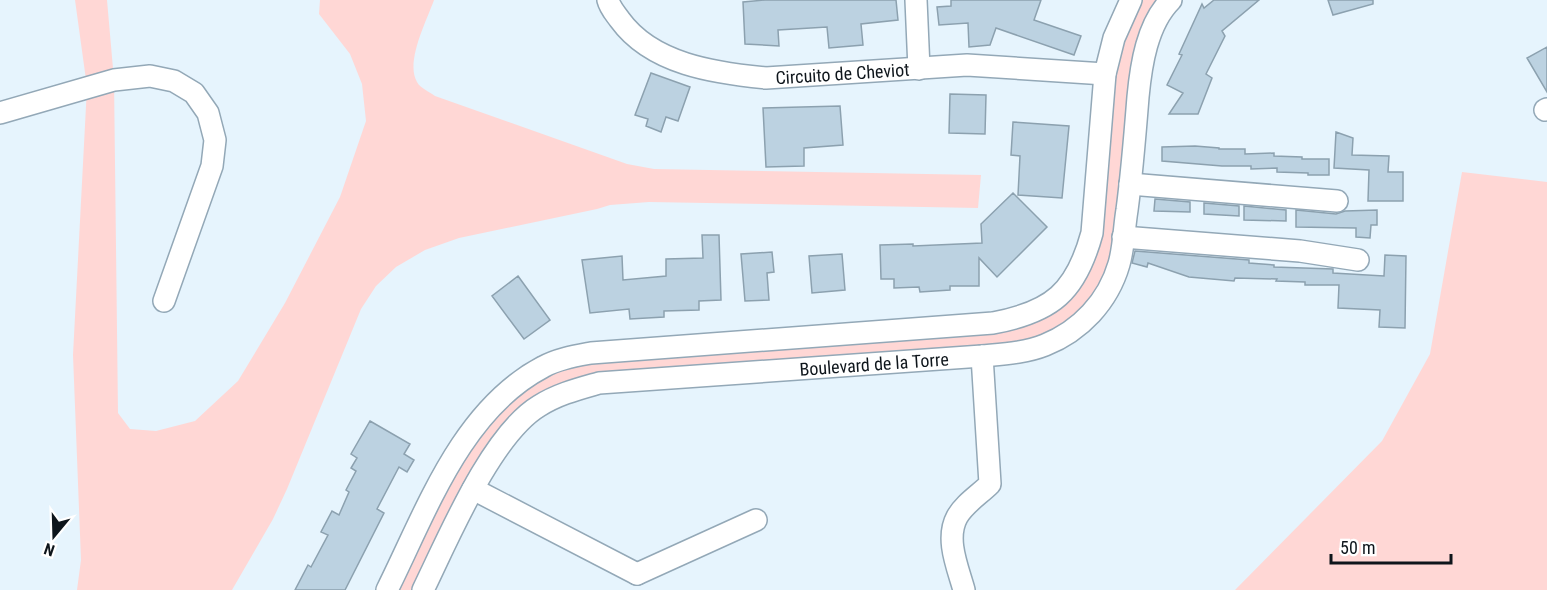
<svg xmlns="http://www.w3.org/2000/svg" width="1547" height="590" viewBox="0 0 1547 590" font-family="'Roboto Condensed',sans-serif">
<style>
.green{fill:#ffd7d5}
.building{fill:#bcd2e1;stroke:#8ca1af;stroke-width:1.5}
.lines{fill:none;stroke-linecap:round;stroke-linejoin:round}
.minor-casing{stroke:#93a8b7;stroke-width:24}
.minor{stroke:#fff;stroke-width:21}
.labels{text-anchor:middle;dominant-baseline:central;stroke-width:4.5;stroke-linejoin:round;paint-order:stroke}
.street-label{font-size:18px;fill:#0e151b;stroke:#fff}
</style>
<rect width="100%" height="100%" fill="#e6f4fd"/>
<!-- green -->
<path class="green" d="M 75,0 L 107,0 L 114,80 L 118,413 L 130,429 L 156,431 L 195,421 L 238,381 L 285,303 L 340,197 L 366,121 L 362,84 L 350,54 L 319,14 L 320,0 L 434,0 C 427,20 405,62 417,82 C 420,88 430,92 435,96 L 627,164 L 654,169 L 981,175 L 978,208 L 649,202 L 610,205 L 597,209 L 459,238 L 425,250 L 396,267 L 376,286 L 361,309 L 287,489 L 273,519 L 232,590 L 77,590 L 81,560 L 73,355 L 87,87 Z
M 1131,0 L 1171,0 L 1154,25 L 1112,282 L 1045,345 L 599,383 L 519,423 L 423,590 L 387,590 L 462,444 L 545,366 L 1023,317 L 1085,258 L 1105,74 Z
M 1462,172 L 1547,182 L 1547,590 L 1235,590 L 1382,441 L 1430,354 Z"/>
<!-- building -->
<path class="building" d="M 765,0 L 896,0 L 898,20 L 861,24 L 863,45 L 829,48 L 827,27 L 778,30 L 779,46 L 745,44 L 743,2 Z
M 951,0 L 1041,0 L 1034,20 L 1081,36 L 1074,55 L 996,28 L 990,45 L 969,47 L 968,23 L 939,25 L 937,7 L 951,6 Z
M 1214,0 L 1259,0 L 1222,31 L 1225,36 L 1206,74 L 1212,78 L 1198,114 L 1169,114 L 1183,93 L 1167,85 L 1182,55 L 1179,54 L 1202,4 L 1204,8 Z
M 1328,0 L 1373,0 L 1373,4 L 1333,15 Z
M 1547,47 L 1547,92 L 1527,58 Z
M 651,73 L 690,87 L 678,121 L 666,117 L 661,132 L 646,126 L 648,119 L 635,115 Z
M 950,94 L 986,95 L 985,134 L 949,133 Z
M 840,106 L 843,145 L 804,148 L 804,166 L 766,167 L 763,108 Z
M 1013,122 L 1069,126 L 1062,198 L 1018,195 L 1020,156 L 1011,155 Z
M 1336,132 L 1353,138 L 1352,155 L 1389,156 L 1388,172 L 1403,172 L 1403,201 L 1368,201 L 1369,170 L 1334,168 Z
M 1195,146 L 1219,148 L 1219,149 L 1245,149 L 1245,154 L 1274,153 L 1274,156 L 1302,157 L 1302,159 L 1329,159 L 1329,175 L 1308,175 L 1308,173 L 1277,172 L 1277,168 L 1251,169 L 1251,166 L 1222,166 L 1162,161 L 1162,147 Z
M 1013,193 L 1047,227 L 997,277 L 979,258 L 979,286 L 950,286 L 950,290 L 920,292 L 919,287 L 894,288 L 894,279 L 881,279 L 880,245 L 913,244 L 913,246 L 982,243 L 981,224 Z
M 1155,199 L 1190,202 L 1190,212 L 1154,211 Z
M 1204,203 L 1239,206 L 1239,216 L 1204,214 Z
M 1244,206 L 1286,210 L 1286,221 L 1244,220 Z
M 1296,210 L 1336,214 L 1345,211 L 1377,210 L 1377,225 L 1371,225 L 1370,238 L 1356,237 L 1356,228 L 1296,227 Z
M 702,235 L 719,235 L 721,300 L 699,301 L 699,310 L 664,311 L 664,317 L 630,319 L 629,309 L 590,313 L 582,260 L 622,256 L 623,280 L 666,276 L 666,259 L 703,258 Z
M 1135,251 L 1249,260 L 1249,263 L 1274,265 L 1274,267 L 1333,269 L 1333,273 L 1384,276 L 1385,255 L 1406,256 L 1405,328 L 1379,327 L 1380,310 L 1338,308 L 1339,285 L 1305,285 L 1305,282 L 1276,281 L 1277,279 L 1235,278 L 1234,281 L 1189,277 L 1148,263 L 1147,267 L 1132,263 Z
M 772,252 L 774,272 L 767,273 L 769,300 L 745,301 L 741,254 Z
M 842,254 L 845,290 L 812,293 L 809,256 Z
M 518,276 L 550,320 L 524,339 L 492,296 Z
M 370,421 L 410,444 L 404,454 L 414,460 L 407,472 L 399,467 L 377,509 L 384,513 L 345,590 L 295,590 L 308,565 L 311,567 L 328,535 L 321,532 L 332,511 L 339,515 L 349,492 L 346,490 L 356,471 L 351,468 L 357,458 L 351,454 Z"/>
<g class="lines">
<defs>
<g id="minor">
<path id="s1" d="M 608,0 C 610,8 615,13 620,20 C 652,64 714,73 766,78 L 967,65 L 1105,74"/>
<path d="M 916,0 L 919,69"/>
<path d="M 1545,110 L 1547,109"/>
<path d="M 0,113 L 114,80 L 150,76 L 174,81 L 194,93 L 208,113 L 215,140 L 212,166 L 164,301"/>
<path d="M 1130,184 L 1337,201"/>
<path d="M 1123,237 L 1300,251 L 1358,260"/>
<path d="M 473,489 L 637,574"/>
<path d="M 637,574 L 756,520"/>
<path d="M 387,590 C 426,512 461,410 543,367 C 557,359 575,356 591,353 L 993,323 C 1052,312 1076,292 1092,233 L 1105,74 L 1114,38 L 1131,0"/>
<path id="s2" d="M 423,590 C 448,539 491,435 539,406 C 558,394 578,389 599,383 L 982,356 C 1003,354 1025,353 1045,345 C 1080,331 1108,302 1119,264 C 1124,247 1124,228 1127,210 C 1132,173 1135,135 1138,97 C 1141,65 1147,24 1171,0"/>
<path d="M 964,590 C 958,568 945,539 957,517 C 964,504 980,494 990,484 L 982,356"/>
</g>
</defs>
<!-- minor casing -->
<use href="#minor" class="minor-casing"/>
<!-- minor -->
<use href="#minor" class="minor"/>
</g>
<g class="labels">
<!-- street labels -->
<g class="street-label">
<text stroke="none"><textPath href="#s1" startOffset="262">Circuito de Cheviot</textPath></text>
<text stroke="none"><textPath href="#s2" startOffset="560">Boulevard de la Torre</textPath></text>
</g>
</g>
<!-- north arrow -->
<g transform="translate(54 536) rotate(199)" stroke="#ffffff" stroke-width="4.5" paint-order="stroke">
<path d="M0-4.5L10 22L0 15L-10 22Z" fill="#0e151b"/>
<text y="-9" font-size="16" font-weight="bold" text-anchor="middle" fill="#0e151b">N</text>
</g>
<!-- scale -->
<path d="M1331 554v9h120v-9" fill="none" stroke="#0e151b" stroke-width="3"/>
<text x="1340" y="554" font-size="18" fill="#0e151b" stroke="#ffffff" stroke-width="4.5" paint-order="stroke">50 m</text>
</svg>
